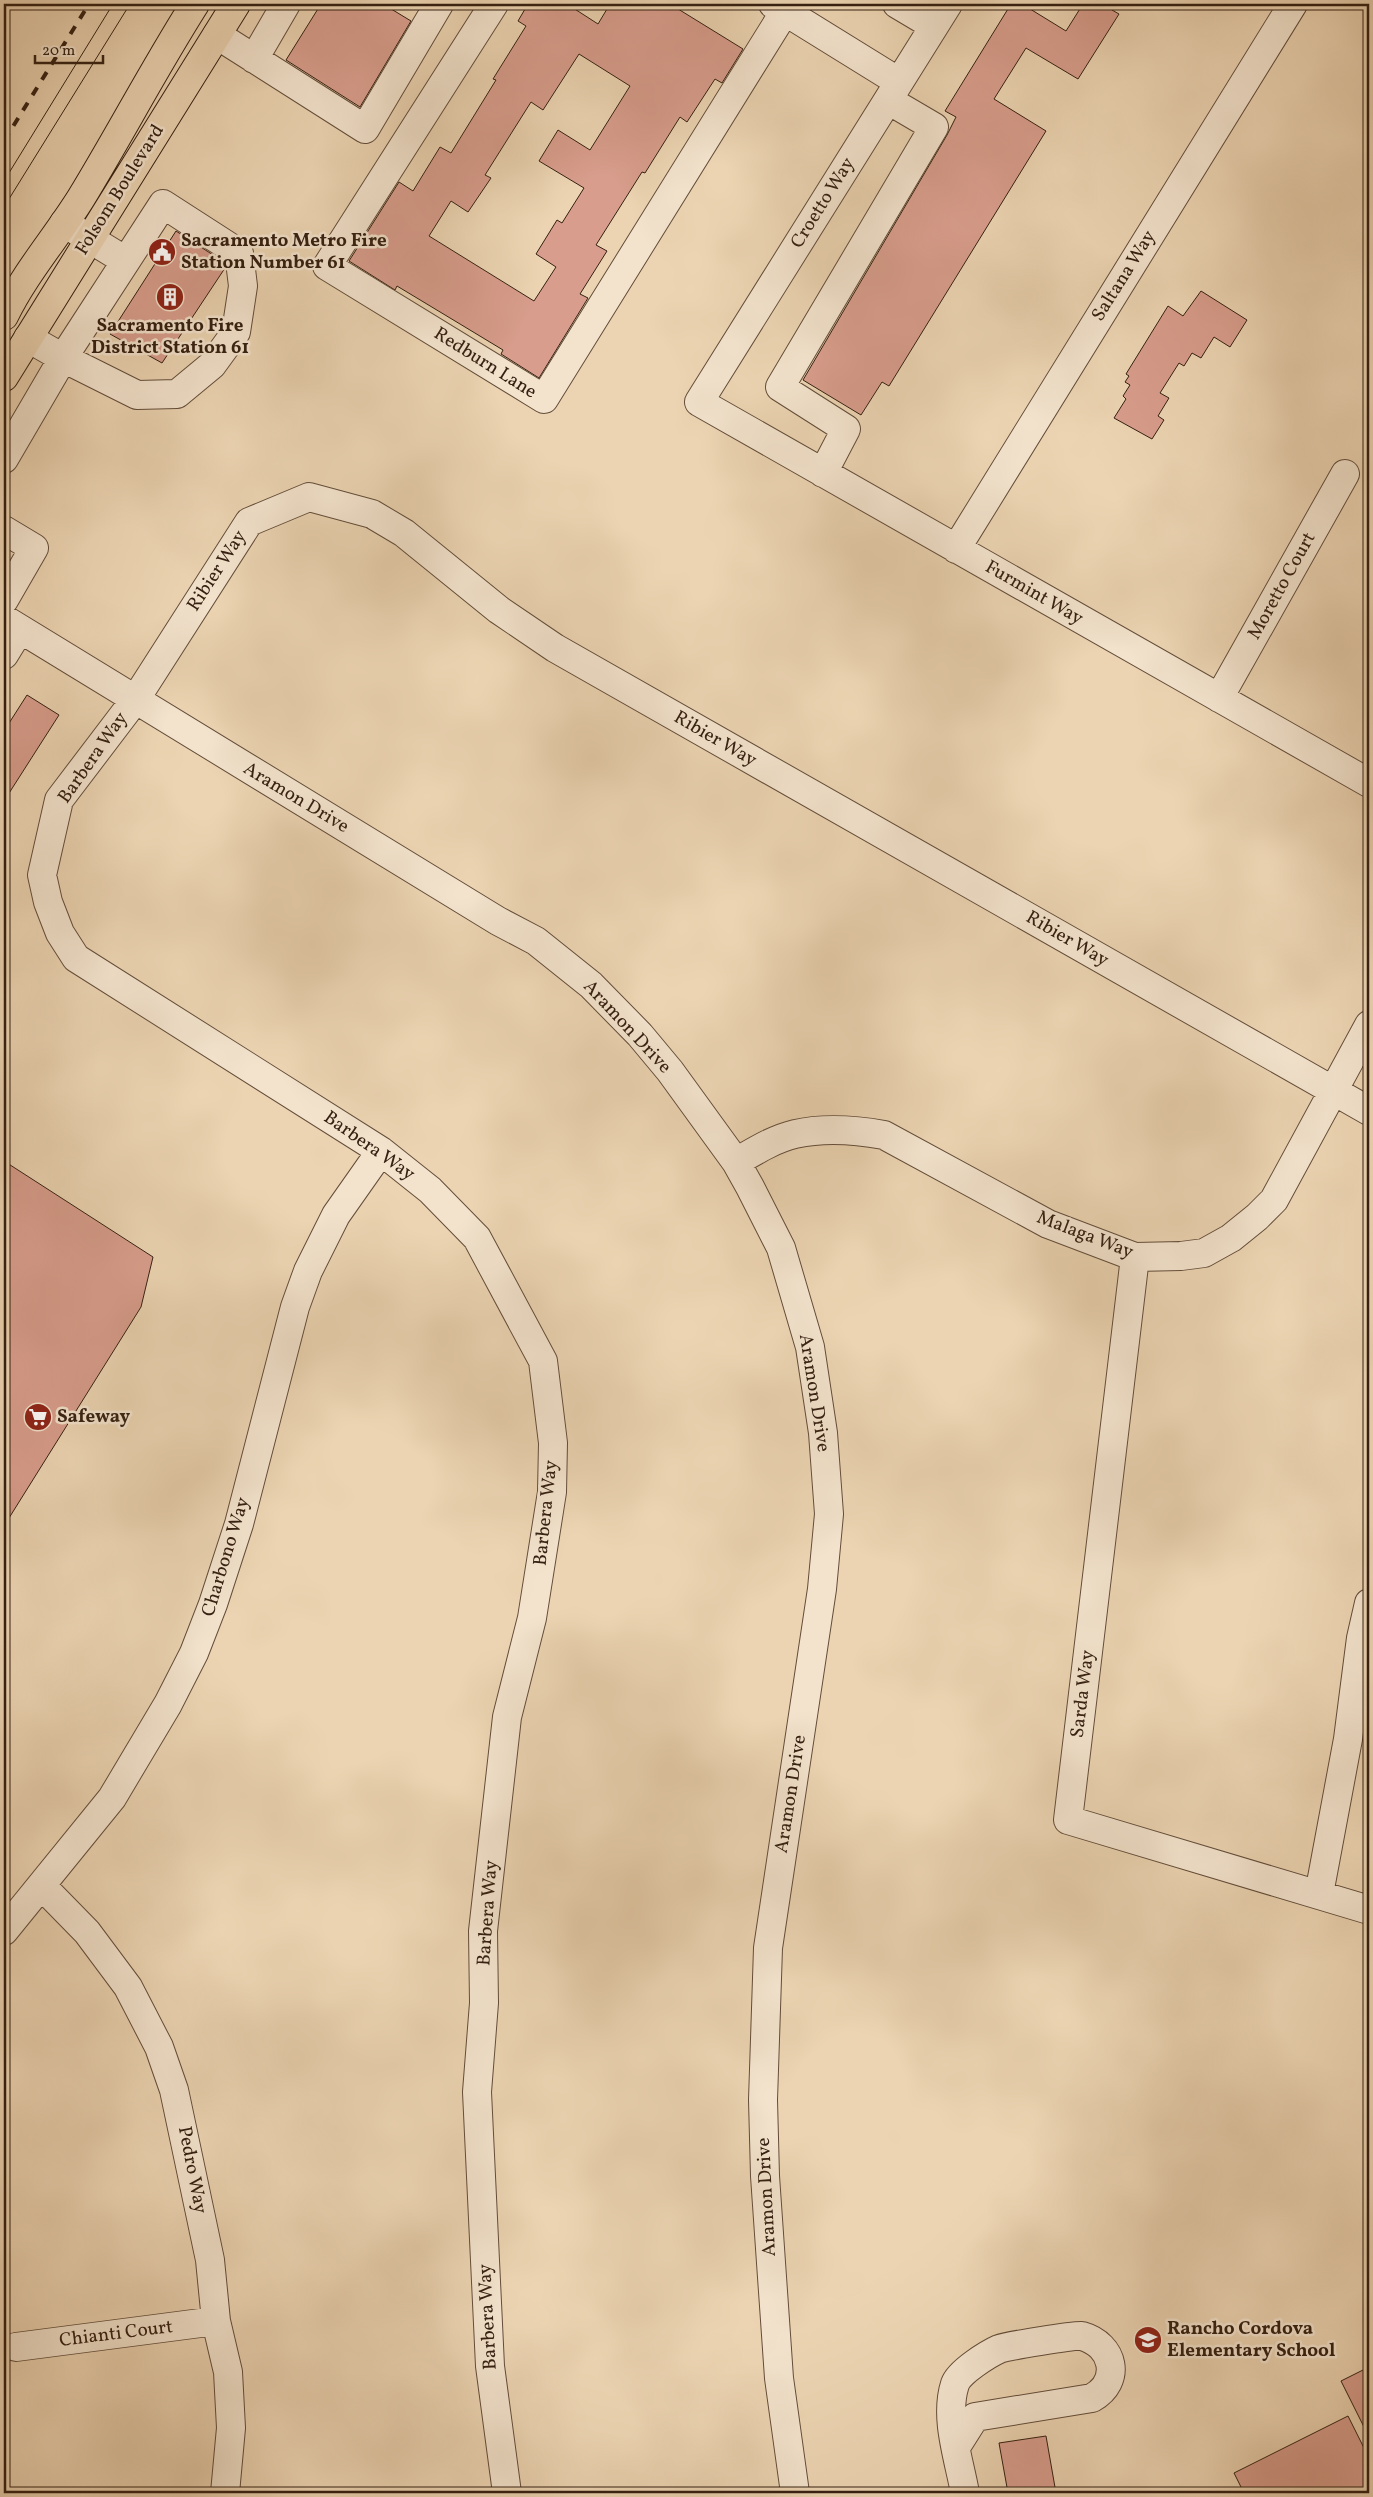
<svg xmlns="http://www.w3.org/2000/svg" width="1373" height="2497" viewBox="0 0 1373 2497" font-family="Vollkorn,serif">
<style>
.building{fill:#d89d8c;stroke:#352012;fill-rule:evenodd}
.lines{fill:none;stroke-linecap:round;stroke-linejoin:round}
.minor-casing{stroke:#634d3a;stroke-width:30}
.major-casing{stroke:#352012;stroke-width:30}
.minor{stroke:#f3e3cd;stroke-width:28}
.major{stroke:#ecd4b2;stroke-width:28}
.tram{stroke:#352012;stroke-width:1}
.rail{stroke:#352012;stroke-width:4;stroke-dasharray:9 9;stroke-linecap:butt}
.labels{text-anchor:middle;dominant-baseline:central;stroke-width:5;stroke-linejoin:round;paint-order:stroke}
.street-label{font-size:19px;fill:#352012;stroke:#f3e3cd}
.poi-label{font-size:19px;font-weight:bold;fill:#352012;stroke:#f3e3cd;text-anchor:start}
</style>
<rect width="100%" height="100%" fill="#ecd4b2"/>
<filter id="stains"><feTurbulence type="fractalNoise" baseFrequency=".004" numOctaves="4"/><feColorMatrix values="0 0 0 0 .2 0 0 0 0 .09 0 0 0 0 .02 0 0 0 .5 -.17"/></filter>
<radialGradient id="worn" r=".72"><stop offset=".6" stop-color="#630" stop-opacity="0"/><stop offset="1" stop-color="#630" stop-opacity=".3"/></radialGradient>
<!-- building -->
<path class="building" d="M 321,4 L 383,4 L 411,21 L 360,107 L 286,60 Z
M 528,4 L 567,4 L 598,24 L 610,4 L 670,4 L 743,49 L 722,83 L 715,79 L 687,122 L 680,117 L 645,173 L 642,172 L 596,245 L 607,251 L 580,294 L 588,298 L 539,378 L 501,354 L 503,350 L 460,324 L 397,286 L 395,290 L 349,261 L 399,182 L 413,191 L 440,147 L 451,153 L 496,80 L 493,79 L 526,26 L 518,21 ZM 579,54 L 630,86 L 590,150 L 558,130 L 539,161 L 584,188 L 562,223 L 557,220 L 536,254 L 556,267 L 534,301 L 429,236 L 451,201 L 468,212 L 491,178 L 485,175 L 531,102 L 543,110 Z
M 1011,4 L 1022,4 L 1066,31 L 1083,4 L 1115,4 L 1112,10 L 1119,14 L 1078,79 L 1026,48 L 994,99 L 1046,131 L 889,386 L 882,382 L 861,415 L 803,380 L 947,135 L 956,117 L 945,111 Z
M 176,231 L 224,262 L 225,268 L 162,363 L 110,334 Z
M 1201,291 L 1247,320 L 1230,347 L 1214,337 L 1201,358 L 1192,353 L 1184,366 L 1179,363 L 1160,393 L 1169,398 L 1158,416 L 1164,420 L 1152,439 L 1114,418 L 1126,399 L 1123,396 L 1130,385 L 1125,382 L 1129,376 L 1126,374 L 1168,306 L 1183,316 Z
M 27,695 L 59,715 L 4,801 L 4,731 Z
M 4,1161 L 153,1257 L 141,1307 L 4,1526 Z
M 1369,2367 L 1369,2437 L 1341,2381 Z
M 1348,2416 L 1369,2458 L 1369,2493 L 1244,2493 L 1234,2473 Z
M 1046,2436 L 1056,2493 L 1008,2493 L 999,2443 Z"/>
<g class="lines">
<defs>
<path id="minor" d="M 494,4 L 327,266 L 544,399 L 785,11
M 773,4 L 899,82
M 897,4 L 934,26
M 948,4 L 699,402 L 1369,783
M 217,35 L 365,129 L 439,4
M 254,59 L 286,4
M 163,204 L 239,253 L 243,286 L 236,332 L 212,365 L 177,394 L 137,395 L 63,358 Z
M 64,223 L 126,261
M 4,459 L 63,358 L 28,338
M 823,473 L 846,429 L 780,387 L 934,127 L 888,100
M 4,530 L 34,548 L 4,600
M 956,549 L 1293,4
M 4,619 L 498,921 L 536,941 L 591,985 L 640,1035 L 670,1071 L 736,1162 L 750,1187 L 781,1248 L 810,1347 L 823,1433 L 829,1514 L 822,1589 L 768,1948 L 763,2100 L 765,2176 L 779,2378 L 795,2493
M 4,655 L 20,629
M 1219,698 L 1345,474
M 736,1162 C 755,1151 774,1139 795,1134 C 822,1128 856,1130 884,1135 L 1048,1224 L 1135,1257 L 1181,1256 L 1204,1253 L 1231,1238 L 1257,1217 L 1274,1200 L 1369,1025
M 1135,1257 L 1068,1820 L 1369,1910
M 42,1886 L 87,1932 L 128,1987 L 159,2047 L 174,2090 L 210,2260 L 216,2321 L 228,2372 L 231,2428 L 225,2493
M 1319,1894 L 1348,1739 L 1361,1638 L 1369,1603
M 4,1931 L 112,1798 L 168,1704 L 194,1653 L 213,1604 L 239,1524 L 295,1307 L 308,1271 L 336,1215 L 381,1151
M 16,2347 L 216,2321
M 956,2447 L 975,2417 L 1092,2398 C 1122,2381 1114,2345 1082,2336 C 1075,2335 1007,2346 999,2349 C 988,2354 959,2372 955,2384 C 944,2418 959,2459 965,2493
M 507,2493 L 490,2366 L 477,2092 L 484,2003 L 483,1931 L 507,1717 L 532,1618 L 552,1492 L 553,1443 L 543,1361 L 477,1238 L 430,1190 L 381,1151 L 76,958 L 60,933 L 48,902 L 42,875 L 59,800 L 135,700 L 249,522 L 309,497 L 372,514 L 404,533 L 499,610 L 555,648 L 1369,1111"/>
<path id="major" d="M 4,316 C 25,273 56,238 81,198 C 120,134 155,67 195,4
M 4,377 L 236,4"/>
</defs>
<!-- minor casing -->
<use href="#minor" class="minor-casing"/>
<!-- major casing -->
<use href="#major" class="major-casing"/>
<!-- minor -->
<use href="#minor" class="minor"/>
<!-- major -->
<use href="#major" class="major"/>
<!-- tram -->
<path class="tram" d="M 4,181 L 113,4
M 4,207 L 130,4"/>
<!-- rail -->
<path class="rail" d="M 4,141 L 89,4"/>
</g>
<!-- icons -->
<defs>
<symbol id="civic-disc" viewBox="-11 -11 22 22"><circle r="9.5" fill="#8f2418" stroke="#f3e3cd"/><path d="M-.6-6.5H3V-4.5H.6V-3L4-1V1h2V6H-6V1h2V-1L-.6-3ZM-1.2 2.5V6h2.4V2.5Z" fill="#fff"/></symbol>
<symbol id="building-disc" viewBox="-11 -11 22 22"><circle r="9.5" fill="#8f2418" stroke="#f3e3cd"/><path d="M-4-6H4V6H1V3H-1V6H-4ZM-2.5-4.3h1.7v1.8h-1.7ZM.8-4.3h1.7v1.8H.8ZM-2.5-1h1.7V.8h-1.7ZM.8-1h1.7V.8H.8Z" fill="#fff"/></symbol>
<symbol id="supermarket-disc" viewBox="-11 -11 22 22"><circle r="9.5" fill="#8f2418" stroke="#f3e3cd"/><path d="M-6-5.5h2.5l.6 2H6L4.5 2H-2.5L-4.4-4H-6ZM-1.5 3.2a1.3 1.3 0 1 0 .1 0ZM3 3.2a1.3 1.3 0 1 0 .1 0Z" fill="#fff"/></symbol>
<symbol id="school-disc" viewBox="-11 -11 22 22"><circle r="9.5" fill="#8f2418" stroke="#f3e3cd"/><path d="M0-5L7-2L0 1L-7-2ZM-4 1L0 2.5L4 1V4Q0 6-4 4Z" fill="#fff"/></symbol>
</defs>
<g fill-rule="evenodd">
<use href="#civic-disc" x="146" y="236" width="32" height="32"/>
<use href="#building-disc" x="154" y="281" width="32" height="32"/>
<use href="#supermarket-disc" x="22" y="1401" width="32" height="32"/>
<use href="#school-disc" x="1132" y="2324" width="32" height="32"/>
</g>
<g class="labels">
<!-- street labels -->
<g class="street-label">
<text transform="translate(120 190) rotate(-58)">Folsom Boulevard</text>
<text transform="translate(823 203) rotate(-58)">Croetto Way</text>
<text transform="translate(1124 276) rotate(-58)">Saltana Way</text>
<text transform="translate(485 363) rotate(32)">Redburn Lane</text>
<text transform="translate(217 571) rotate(-57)">Ribier Way</text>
<text transform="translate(1282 586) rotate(-61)">Moretto Court</text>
<text transform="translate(1034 593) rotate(30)">Furmint Way</text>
<text transform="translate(715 739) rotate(30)">Ribier Way</text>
<text transform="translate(93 758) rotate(-55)">Barbera Way</text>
<text transform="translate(296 798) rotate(31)">Aramon Drive</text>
<text transform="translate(1067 939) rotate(30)">Ribier Way</text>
<text transform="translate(627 1027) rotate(47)">Aramon Drive</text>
<text transform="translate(369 1146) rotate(35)">Barbera Way</text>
<text transform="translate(1085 1235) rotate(21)">Malaga Way</text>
<text transform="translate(814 1393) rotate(81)">Aramon Drive</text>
<text transform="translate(546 1513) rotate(-84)">Barbera Way</text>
<text transform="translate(226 1557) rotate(-73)">Charbono Way</text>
<text transform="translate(1083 1694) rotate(-83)">Sarda Way</text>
<text transform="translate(791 1794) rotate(-81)">Aramon Drive</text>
<text transform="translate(488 1913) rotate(-86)">Barbera Way</text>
<text transform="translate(192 2170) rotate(79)">Pedro Way</text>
<text transform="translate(767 2197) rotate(-93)">Aramon Drive</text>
<text transform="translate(488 2317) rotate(-93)">Barbera Way</text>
<text transform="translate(116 2334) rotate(-7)">Chianti Court</text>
</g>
<!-- poi labels -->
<g class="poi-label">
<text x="181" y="241">Sacramento Metro Fire<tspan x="181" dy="22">Station Number 61</tspan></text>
<text x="170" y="326" text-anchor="middle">Sacramento Fire<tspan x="170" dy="22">District Station 61</tspan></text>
<text x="57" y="1417">Safeway</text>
<text x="1167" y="2329">Rancho Cordova<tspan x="1167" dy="22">Elementary School</tspan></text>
</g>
</g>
<!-- margin -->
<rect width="1373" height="2497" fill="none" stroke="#ecd4b2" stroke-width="20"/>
<rect x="5" y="5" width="1363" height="2487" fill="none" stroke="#352012" stroke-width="2.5"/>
<rect x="10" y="10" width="1353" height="2477" fill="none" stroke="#352012"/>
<!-- scale -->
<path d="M35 55v8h68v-8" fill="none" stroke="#352012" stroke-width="2.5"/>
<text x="42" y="55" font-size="15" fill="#352012" stroke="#f3e3cd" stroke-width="4" paint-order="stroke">20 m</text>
<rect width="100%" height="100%" filter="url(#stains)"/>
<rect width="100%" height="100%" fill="url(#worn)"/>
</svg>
